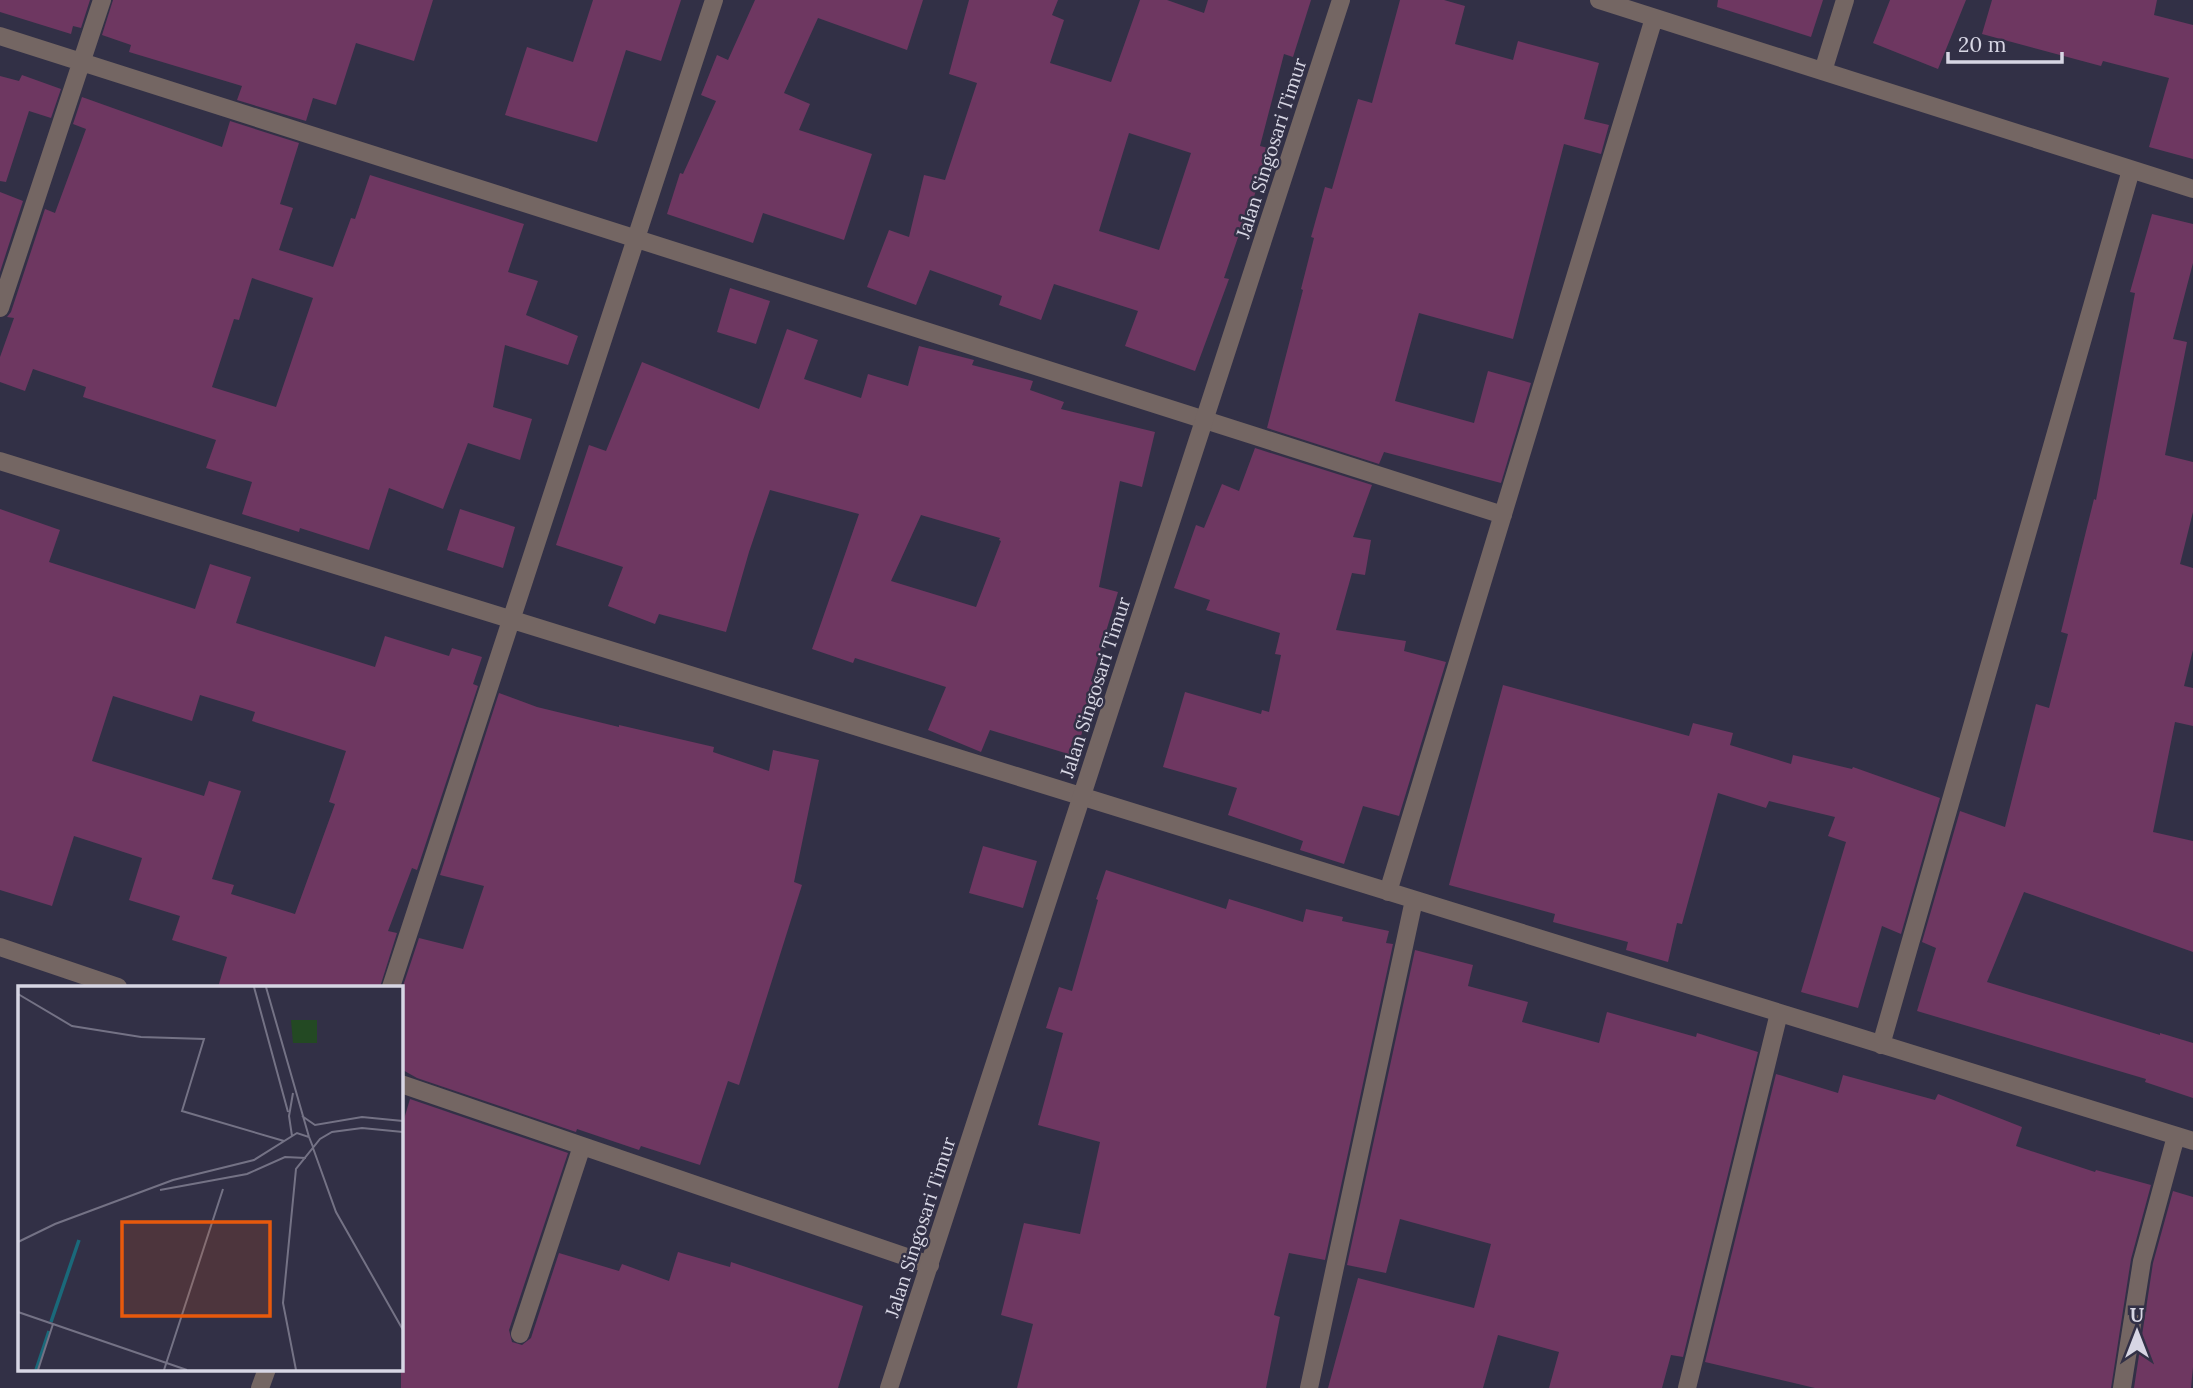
<svg xmlns="http://www.w3.org/2000/svg" width="2193" height="1388" viewBox="0 0 2193 1388" font-family="Lora,serif">
<style>
.building{fill:#6e3761;fill-rule:evenodd}
.lines{fill:none;stroke-linecap:round;stroke-linejoin:round}
.minor{stroke:#746663;stroke-width:18}
.tertiary{stroke:#746663;stroke-width:18}
.labels{text-anchor:middle;dominant-baseline:central;stroke-width:5;stroke-linejoin:round;paint-order:stroke}
.street-label{font-size:19px;fill:#d7d6e4;stroke:#323046}
.inset-river{fill:none;stroke:#1a697a;stroke-width:3.5}
.inset-road{fill:none;stroke:#747285;stroke-width:2}
.view{fill:#e8590c;fill-opacity:0.15;stroke:#e8590c;stroke-width:3.5}
.inset-edge{fill:none;stroke:#d7d6e4;stroke-width:3.5}
</style>
<rect width="100%" height="100%" fill="#323046"/>
<!-- building -->
<path class="building" d="M 0,0 L 90,0 L 81,28 L 73,26 L 71,34 L 0,12 Z
M 113,0 L 433,0 L 414,61 L 356,43 L 336,105 L 313,98 L 306,121 L 237,100 L 242,86 L 129,52 L 131,45 L 102,35 Z
M 593,0 L 681,0 L 661,61 L 626,50 L 597,142 L 505,115 L 527,47 L 573,62 Z
M 755,0 L 923,0 L 907,50 L 818,18 L 784,93 L 810,104 L 799,130 L 872,154 L 844,240 L 763,213 L 753,243 L 667,214 L 680,173 L 683,174 L 716,101 L 701,95 L 717,55 L 728,60 Z
M 969,0 L 1058,0 L 1052,15 L 1064,20 L 1050,63 L 1111,82 L 1140,0 L 1167,0 L 1204,13 L 1208,0 L 1311,0 L 1293,57 L 1284,54 L 1260,146 L 1268,148 L 1248,218 L 1245,217 L 1224,278 L 1229,279 L 1195,371 L 1125,346 L 1138,311 L 1054,284 L 1041,320 L 999,305 L 1002,296 L 930,270 L 916,305 L 867,287 L 889,230 L 909,237 L 924,175 L 945,180 L 977,83 L 949,74 ZM 1129,133 L 1191,153 L 1159,250 L 1099,231 Z
M 1400,0 L 1444,0 L 1465,6 L 1455,44 L 1513,60 L 1518,41 L 1599,63 L 1584,119 L 1609,125 L 1601,154 L 1564,144 L 1513,339 L 1419,313 L 1395,401 L 1474,423 L 1488,371 L 1531,383 L 1501,483 L 1384,452 L 1379,464 L 1267,428 L 1303,290 L 1301,289 L 1314,238 L 1311,237 L 1325,187 L 1332,189 L 1358,99 L 1372,103 Z
M 1718,0 L 1823,0 L 1811,37 L 1717,7 Z
M 1890,0 L 1966,0 L 1938,69 L 1873,43 Z
M 1992,0 L 2157,0 L 2154,15 L 2193,25 L 2193,159 L 2149,147 L 2169,78 L 2103,61 L 2101,66 L 1982,34 Z
M 22,75 L 61,89 L 51,118 L 29,111 L 6,182 L 0,181 L 0,76 L 19,81 Z
M 82,97 L 222,147 L 230,121 L 299,143 L 280,204 L 293,208 L 279,250 L 333,267 L 351,218 L 355,219 L 370,175 L 524,224 L 508,272 L 538,281 L 526,315 L 578,336 L 568,365 L 505,345 L 493,407 L 532,419 L 520,460 L 468,443 L 443,509 L 389,488 L 369,550 L 300,528 L 299,532 L 242,514 L 252,482 L 206,468 L 216,440 L 83,397 L 86,387 L 33,369 L 25,391 L 0,382 L 0,357 L 14,318 L 7,317 L 11,312 L 45,209 L 55,213 L 86,129 L 73,124 ZM 252,278 L 313,298 L 276,407 L 212,387 L 234,319 L 239,320 Z
M 0,192 L 23,201 L 0,272 Z
M 2152,214 L 2193,224 L 2193,263 L 2173,339 L 2187,342 L 2165,455 L 2193,462 L 2193,512 L 2180,564 L 2193,568 L 2193,650 L 2184,686 L 2193,688 L 2193,726 L 2175,722 L 2153,832 L 2193,841 L 2193,952 L 2024,892 L 1987,982 L 2160,1035 L 2160,1033 L 2193,1043 L 2193,1098 L 2145,1082 L 2146,1079 L 1917,1011 L 1936,948 L 1922,942 L 1960,811 L 2005,827 L 2036,704 L 2049,708 L 2068,634 L 2061,632 L 2094,499 L 2096,500 L 2135,293 L 2130,292 Z
M 730,288 L 770,301 L 756,344 L 717,332 Z
M 787,329 L 818,340 L 804,379 L 861,398 L 868,374 L 908,386 L 919,346 L 974,360 L 972,365 L 1033,381 L 1030,390 L 1064,402 L 1061,409 L 1155,432 L 1142,487 L 1120,481 L 1099,587 L 1118,592 L 1091,681 L 1097,683 L 1075,756 L 990,730 L 981,752 L 928,730 L 946,687 L 855,658 L 853,663 L 812,649 L 859,514 L 770,490 L 749,552 L 726,632 L 659,614 L 655,624 L 608,606 L 623,567 L 556,545 L 589,445 L 606,451 L 642,362 L 759,409 ZM 921,515 L 1000,538 L 999,540 L 1001,541 L 976,607 L 891,581 Z
M 1255,448 L 1372,485 L 1353,537 L 1371,540 L 1365,575 L 1352,573 L 1336,630 L 1406,641 L 1404,651 L 1446,662 L 1399,816 L 1363,806 L 1344,864 L 1300,850 L 1303,841 L 1228,815 L 1237,788 L 1163,767 L 1185,692 L 1261,714 L 1262,710 L 1269,712 L 1281,655 L 1275,654 L 1280,633 L 1206,610 L 1210,600 L 1174,588 L 1196,525 L 1204,528 L 1222,484 L 1239,491 Z
M 0,509 L 60,530 L 49,562 L 195,609 L 210,564 L 251,577 L 236,623 L 375,667 L 385,636 L 449,656 L 452,648 L 482,657 L 473,684 L 478,686 L 417,870 L 412,868 L 388,931 L 397,933 L 380,987 L 218,987 L 227,957 L 172,940 L 180,916 L 129,900 L 142,858 L 74,836 L 52,906 L 0,890 ZM 200,695 L 255,712 L 252,721 L 346,751 L 329,802 L 335,804 L 295,914 L 231,894 L 234,885 L 212,879 L 241,791 L 209,781 L 204,796 L 92,761 L 113,696 L 192,721 Z
M 460,509 L 515,527 L 503,568 L 447,550 Z
M 1503,685 L 1689,736 L 1693,723 L 1733,733 L 1730,745 L 1791,764 L 1793,755 L 1852,769 L 1853,767 L 1940,798 L 1901,934 L 1882,926 L 1858,1008 L 1801,992 L 1846,842 L 1828,836 L 1835,817 L 1769,801 L 1766,808 L 1718,793 L 1682,924 L 1677,923 L 1668,962 L 1626,950 L 1628,942 L 1553,922 L 1555,914 L 1449,885 Z
M 499,693 L 537,707 L 619,727 L 619,725 L 714,747 L 713,752 L 769,771 L 773,750 L 819,760 L 794,882 L 802,885 L 739,1085 L 728,1081 L 700,1165 L 641,1146 L 639,1150 L 577,1129 L 576,1132 L 417,1078 L 401,1069 L 401,992 L 419,938 L 463,949 L 484,886 L 440,875 Z
M 983,846 L 1037,861 L 1023,908 L 969,893 Z
M 1106,870 L 1226,909 L 1229,899 L 1303,922 L 1306,909 L 1343,917 L 1342,921 L 1389,931 L 1386,943 L 1393,944 L 1325,1260 L 1289,1253 L 1274,1315 L 1280,1317 L 1266,1388 L 1017,1388 L 1033,1324 L 1001,1315 L 1024,1223 L 1080,1234 L 1100,1142 L 1038,1125 L 1063,1033 L 1046,1028 L 1059,987 L 1072,991 L 1098,900 L 1096,899 Z
M 1415,950 L 1473,965 L 1468,986 L 1528,1002 L 1522,1022 L 1599,1043 L 1607,1012 L 1696,1037 L 1697,1033 L 1758,1052 L 1683,1357 L 1671,1355 L 1662,1388 L 1549,1388 L 1559,1352 L 1498,1335 L 1483,1388 L 1328,1388 L 1358,1278 L 1474,1308 L 1491,1244 L 1400,1219 L 1386,1273 L 1347,1265 Z
M 1776,1074 L 1838,1093 L 1843,1075 L 1935,1100 L 1938,1094 L 2022,1127 L 2016,1146 L 2095,1172 L 2096,1170 L 2151,1185 L 2131,1259 L 2111,1388 L 1815,1388 L 1705,1362 Z
M 410,1099 L 568,1153 L 509,1330 L 512,1342 L 522,1345 L 531,1338 L 559,1253 L 619,1271 L 622,1264 L 669,1281 L 678,1252 L 730,1267 L 731,1262 L 863,1306 L 838,1388 L 401,1388 L 401,1129 Z
M 2173,1191 L 2193,1197 L 2193,1367 L 2191,1388 L 2134,1388 L 2153,1263 Z"/>
<g class="lines">
<!-- minor -->
<path class="minor" d="M 1599,0 L 2193,189
M 0,36 L 1503,515
M 1823,71 L 1845,0
M 0,308 L 102,0
M 0,461 L 2193,1141
M 1388,892 L 1654,18
M 0,947 L 118,987
M 391,987 L 714,0
M 1881,1045 L 2131,170
M 401,1084 L 930,1265
M 520,1334 L 582,1146
M 260,1388 L 267,1369
M 1309,1388 L 1414,900
M 1687,1388 L 1779,1013
M 2122,1388 L 2142,1261 L 2176,1136"/>
<!-- tertiary -->
<path class="tertiary" d="M 889,1388 L 1341,0"/>
</g>
<g class="labels">
<!-- street labels -->
<g class="street-label">
<text transform="translate(1271 148) rotate(-72)">Jalan Singosari Timur</text>
<text transform="translate(1095 687) rotate(-72)">Jalan Singosari Timur</text>
<text transform="translate(920 1227) rotate(-72)">Jalan Singosari Timur</text>
</g>
</g>
<!-- overview -->
<g transform="translate(18 986)">
<rect width="385" height="385" fill="#323046"/>
<path d="M 273,34 L 299,34 L 299,57 L 275,57 Z" fill="#234923"/>
<path class="inset-river" d="M 33,336 L 61,254M 18,384 L 31,345"/>
<path class="inset-road" d="M 236,1 L 270,126M 248,1 L 291,151M 0,8 L 54,40 L 123,51 L 186,53 L 164,125 L 266,155M 284,130 L 297,139 L 344,131 L 385,135M 274,150 L 271,130 L 275,107M 295,162 L 318,226 L 385,344M 142,204 L 229,188 L 267,171 L 288,172M 0,256 L 37,238 L 155,194 L 236,174 L 279,147 L 291,151 L 295,161M 0,326 L 169,384M 20,384 L 35,338M 146,384 L 205,203M 278,384 L 265,317 L 278,183 L 302,153 L 314,146 L 344,142 L 385,146"/>
<path class="view" d="M 104,236 L 252,236 L 252,330 L 104,330 Z"/>
<rect width="385" height="385" class="inset-edge"/>
</g>
<!-- north arrow -->
<g transform="translate(2137 1332)" stroke="#323046" stroke-width="5" paint-order="stroke">
<path d="M0-5L12 26L0 18L-12 26Z" fill="#d7d6e4"/>
<text y="-10" font-size="19" font-weight="bold" text-anchor="middle" fill="#d7d6e4">U</text>
</g>
<!-- scale -->
<path d="M1948 52v10h114v-10" fill="none" stroke="#d7d6e4" stroke-width="3.5"/>
<text x="1958" y="52" font-size="21" fill="#d7d6e4" stroke="#323046" stroke-width="5" paint-order="stroke">20 m</text>
</svg>
